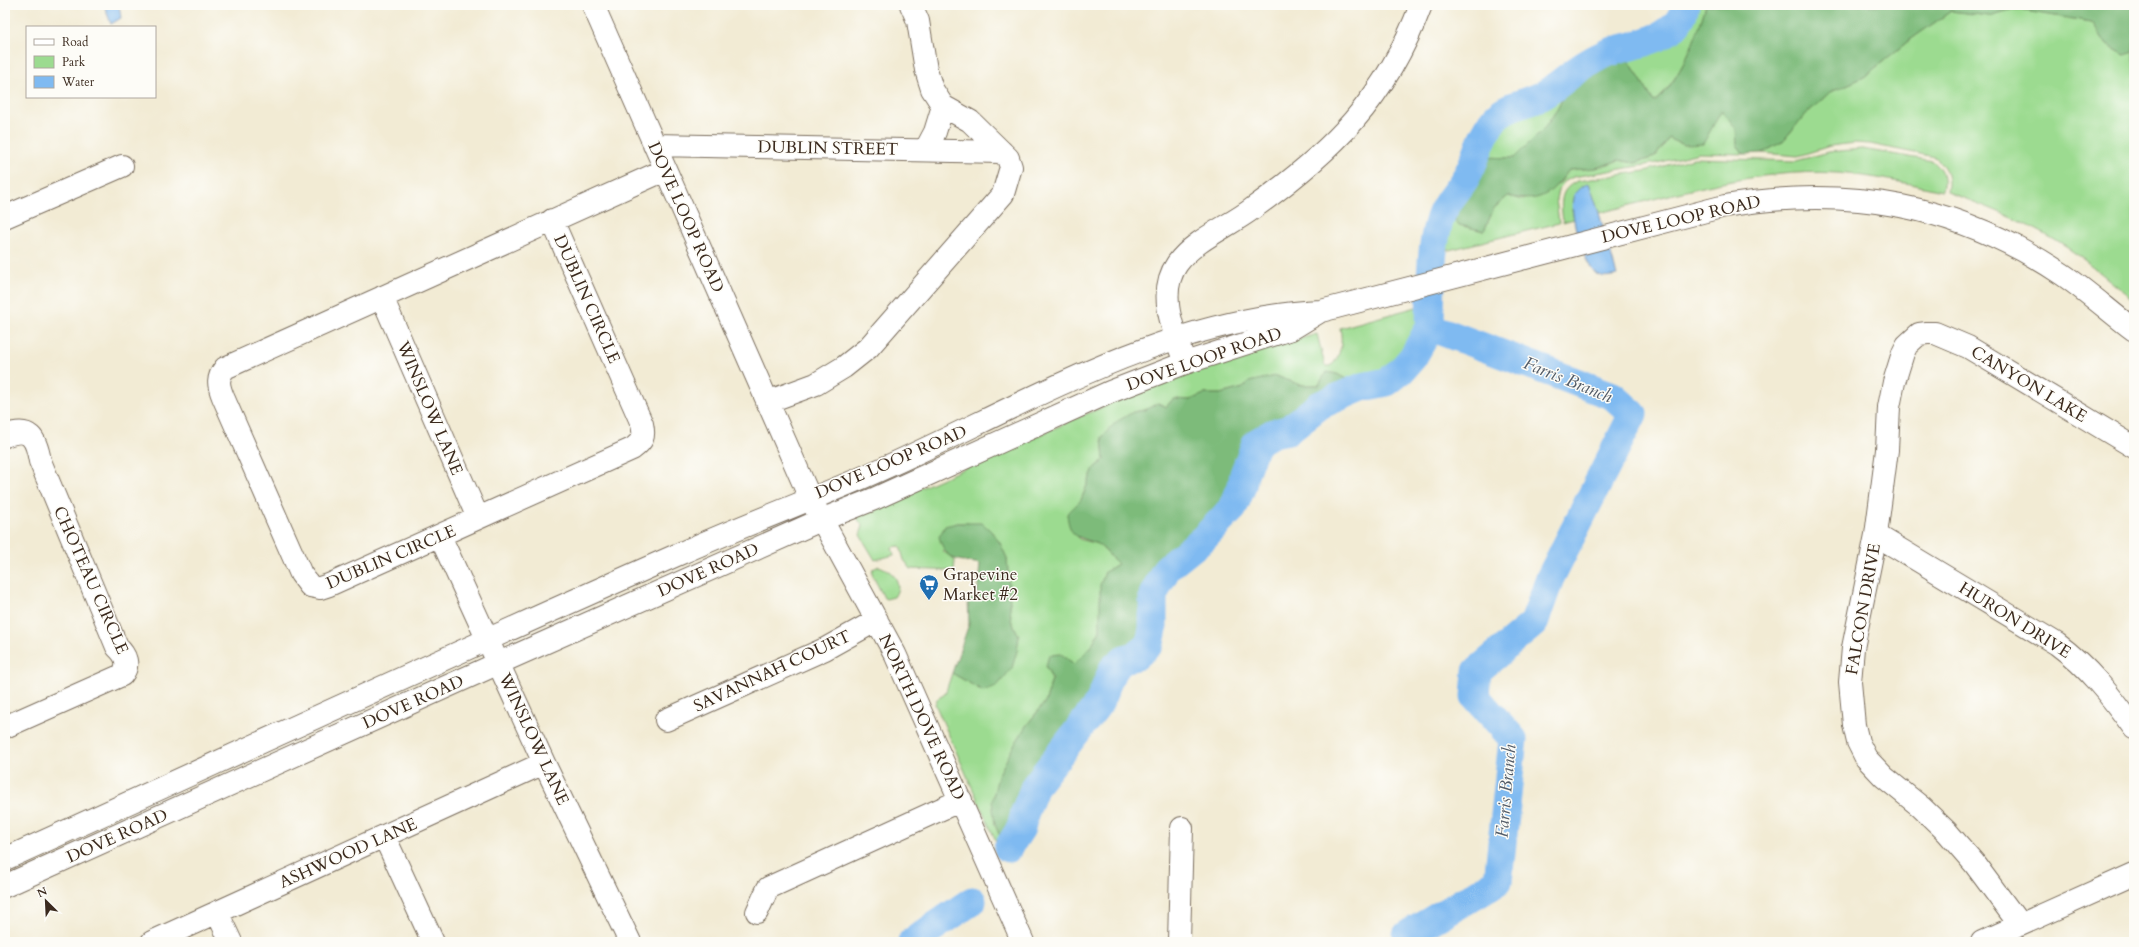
<svg xmlns="http://www.w3.org/2000/svg" width="2139" height="947" viewBox="0 0 2139 947" font-family="Cardo,serif">
<style>
.green{fill:#9cdb90;stroke:#6c8257}
.forest{fill:#7dbb7a;stroke:#5c724c}
.water{fill:#7fbaf1;stroke:#5d7288}
.lines{fill:none;stroke-linecap:round;stroke-linejoin:round}
.river{stroke:#7fbaf1;stroke-width:29}
.minor-casing{stroke:#7b6e5e;stroke-width:24}
.major-casing{stroke:#7b6e5e;stroke-width:24}
.minor{stroke:#fff;stroke-width:22}
.major{stroke:#fff;stroke-width:22}
.labels{text-anchor:middle;dominant-baseline:central;stroke-width:3;stroke-linejoin:round;paint-order:stroke}
.street-label{font-size:17px;fill:#3b2a1e;stroke:#fdfcf7}
.poi-label{font-size:17px;fill:#3b2a1e;stroke:#fdfcf7;text-anchor:start}
.water-label{font-size:18px;font-style:italic;fill:#535c68;stroke:#fdfcf7}
</style>
<rect width="100%" height="100%" fill="#fdfcf7"/>
<filter id="ink" filterUnits="userSpaceOnUse"><feTurbulence type="fractalNoise" baseFrequency=".025" numOctaves="2"/><feDisplacementMap in="SourceGraphic" scale="8" xChannelSelector="R" yChannelSelector="G"/><feConvolveMatrix kernelMatrix="1 2 1 2 8 2 1 2 1" color-interpolation-filters="sRGB"/></filter>
<filter id="wash" filterUnits="userSpaceOnUse"><feTurbulence type="fractalNoise" baseFrequency=".012" numOctaves="4" result="noise"/><feDisplacementMap in="SourceGraphic" scale="16" xChannelSelector="R" yChannelSelector="G"/><feGaussianBlur stdDeviation="0.9" result="paint"/><feColorMatrix in="noise" values="0 0 0 0 0 0 0 0 0 0 0 0 0 0 0 0 0 1.4 0 .05"/><feComposite in="paint" operator="in"/></filter>
<g filter="url(#wash)">
<rect width="100%" height="100%" fill="#f2ebd4"/>
<!-- green -->
<path class="green" d="M 1694,5 L 1706,5 C 1697,38 1681,79 1654,102 L 1628,59 C 1654,51 1693,37 1694,5 Z
M 2013,9 L 2092,22 L 2107,45 L 2125,55 L 2134,52 L 2134,300 C 2112,283 2091,264 2069,249 C 2032,224 1989,207 1947,192 C 1950,177 1947,168 1935,157 L 1870,144 L 1855,143 L 1830,146 L 1798,156 L 1762,153 L 1782,142 L 1804,116 L 1829,93 L 1864,77 L 1907,42 L 1951,11 L 1989,16 Z
M 1582,77 L 1566,91 L 1558,108 L 1546,126 L 1514,158 L 1481,157 C 1490,120 1511,118 1541,105 C 1555,99 1569,85 1582,77 Z
M 1722,110 L 1737,129 L 1737,145 L 1744,154 L 1699,153 L 1657,163 L 1573,177 L 1564,182 L 1558,190 L 1556,199 L 1559,223 L 1437,253 L 1442,243 L 1449,212 L 1459,225 L 1484,231 L 1494,208 L 1508,196 L 1523,200 L 1559,184 L 1569,170 L 1596,168 L 1619,160 L 1635,163 L 1655,157 L 1669,138 L 1683,145 Z
M 1862,149 L 1933,161 C 1943,170 1945,178 1942,191 C 1907,183 1873,176 1837,173 C 1756,168 1677,194 1599,213 L 1589,183 L 1572,209 L 1574,219 L 1563,222 C 1561,204 1558,189 1578,181 L 1645,171 L 1694,158 L 1796,161 L 1829,152 Z
M 1431,303 L 1430,327 L 1413,357 L 1401,371 L 1387,382 L 1354,391 L 1350,381 L 1337,374 L 1326,372 L 1319,385 L 1301,385 L 1276,376 L 1249,382 L 1243,388 L 1220,394 L 1204,394 L 1190,400 L 1173,399 L 1166,407 L 1158,403 L 1145,410 L 1133,412 L 1102,437 L 1104,460 L 1094,468 L 1081,500 L 1067,514 L 1079,539 L 1098,544 L 1118,564 L 1105,572 L 1100,631 L 1089,649 L 1074,664 L 1061,654 L 1046,666 L 1052,679 L 1046,701 L 1026,726 L 998,776 L 995,825 L 1007,851 L 1003,857 L 935,704 L 937,699 L 945,694 L 952,673 L 983,691 L 1019,636 L 1011,620 L 1007,558 L 991,531 L 968,523 L 957,523 L 943,551 L 955,560 L 954,571 L 911,569 L 904,560 L 900,546 L 892,547 L 894,555 L 875,560 L 860,535 L 863,526 L 857,518 L 860,515 L 1147,387 L 1235,357 L 1317,334 L 1325,366 L 1331,366 C 1341,356 1343,342 1340,328 Z
M 879,566 C 893,571 904,583 894,597 L 886,599 L 884,598 L 872,574 L 873,569 Z"/>
<!-- forest -->
<path class="forest" d="M 1706,5 L 2134,5 L 2134,52 L 2125,55 L 2107,45 L 2092,22 L 2013,9 L 1989,16 L 1951,11 L 1907,42 L 1864,77 L 1829,93 L 1804,116 L 1782,142 L 1762,153 L 1744,154 L 1737,145 L 1736,129 L 1722,110 L 1703,144 L 1683,145 L 1669,138 L 1655,157 L 1635,163 L 1619,160 L 1596,168 L 1569,170 C 1550,195 1540,204 1508,196 L 1494,208 L 1484,231 L 1459,225 L 1449,212 L 1452,202 L 1474,178 L 1481,157 L 1514,158 L 1546,126 L 1558,108 L 1566,91 L 1582,77 L 1595,68 L 1628,59 L 1654,102 C 1679,84 1698,34 1706,5 Z
M 1326,372 L 1337,374 L 1350,381 L 1354,391 L 1320,405 L 1288,430 L 1273,433 L 1256,443 L 1244,474 L 1242,486 L 1233,508 L 1203,539 L 1167,568 L 1153,595 L 1153,629 L 1150,643 L 1136,656 L 1124,659 L 1113,669 L 1099,703 L 1035,786 L 1025,812 L 1021,828 L 1007,851 L 995,825 L 992,801 L 998,776 L 1012,749 L 1026,726 L 1046,701 L 1052,679 L 1046,666 L 1049,655 L 1061,654 L 1074,664 L 1089,649 L 1100,631 L 1100,585 L 1105,572 L 1118,564 C 1112,558 1104,548 1097,544 C 1078,535 1070,540 1067,514 L 1081,500 L 1094,468 L 1104,460 L 1102,437 L 1116,422 L 1133,412 L 1145,410 L 1158,403 L 1166,407 L 1173,399 L 1190,400 L 1204,394 L 1220,394 L 1243,388 L 1249,382 L 1276,376 L 1301,385 L 1319,385 Z
M 957,523 L 982,523 L 991,531 L 1000,543 L 1007,558 L 1011,620 L 1019,636 L 1017,651 L 1012,668 L 997,686 L 983,691 L 952,673 L 969,624 L 968,599 L 977,599 L 980,564 C 957,559 947,563 939,537 L 945,526 Z"/>
<!-- water -->
<path class="water" d="M 104,5 L 119,5 L 121,18 L 111,24 Z
M 1589,183 L 1599,213 L 1617,275 C 1611,276 1605,278 1598,275 C 1584,268 1567,209 1574,195 C 1577,189 1583,186 1589,183 Z"/>
<g class="lines">
<!-- river -->
<path class="river" d="M 1008,848 L 1021,828 L 1025,812 L 1035,786 L 1099,703 L 1113,669 L 1124,659 L 1136,656 L 1150,643 L 1153,629 L 1153,595 L 1167,568 L 1203,539 L 1233,508 L 1242,486 L 1244,474 L 1256,443 L 1273,433 L 1288,430 L 1320,405 L 1362,387 L 1387,382 L 1401,371 L 1413,357 L 1430,327
M 912,942 L 972,901
M 1410,942 L 1407,935 L 1498,881 L 1513,739 L 1475,696 L 1477,671 L 1534,623 L 1550,578 L 1633,414 L 1613,396 L 1430,327 C 1431,292 1429,252 1440,218 C 1445,202 1458,191 1466,177 C 1478,157 1479,138 1495,118 C 1506,105 1527,103 1541,96 C 1558,87 1571,72 1588,63 C 1594,59 1601,56 1607,53 C 1634,44 1680,40 1685,5"/>
</g>
</g>
<g filter="url(#ink)">
<g class="lines">
<defs>
<path id="minor" d="M 593,5 L 810,498 L 895,654 L 1023,942
M 654,145 L 1002,152
M 926,149 L 935,132 L 943,106
M 5,217 L 122,166
M 552,220 L 642,424 C 645,437 643,441 632,449 L 329,585 L 320,588 L 310,586 L 301,574 L 223,397 C 218,385 217,378 225,368 L 665,170
M 382,297 L 478,518
M 1185,363 C 1175,334 1156,294 1177,264 C 1194,240 1228,227 1252,209 C 1332,152 1386,99 1421,5
M 767,402 L 816,384 L 844,367 L 868,348 L 1003,194 L 1011,167 L 1008,158 L 970,121 L 943,106 L 932,89 L 926,70 L 918,21 L 911,5
M 5,436 C 30,426 36,438 40,461 L 117,647 C 126,655 130,665 122,675 L 5,727
M 1876,535 L 2057,644 C 2088,667 2111,696 2134,728
M 440,536 L 544,763 L 630,942
M 666,720 L 825,649 L 877,620
M 385,838 L 433,942
M 217,912 L 231,942
M 757,912 L 768,888 L 961,800
M 2020,925 L 1974,863 L 1947,832 L 1921,807 L 1884,777 L 1866,758 L 1858,742 L 1854,725 L 1850,682 L 1853,648 L 1876,535 L 1887,450 L 1889,407 L 1894,382 L 1903,353 L 1907,345 L 1919,334 L 1927,333 L 1935,333 L 1968,347 L 2134,447
M 152,942 L 544,763
M 1179,942 L 1182,828
M 1982,942 L 2134,874"/>
<path id="major" d="M 5,859 C 230,757 454,653 679,554 C 737,528 795,506 852,482 C 1005,418 1151,319 1321,311 L 1725,206 C 1848,185 1957,204 2062,274 C 2087,291 2110,312 2134,330
M 5,886 L 499,663 L 821,520 L 874,499 L 1110,392 L 1185,363 L 1291,329 L 1319,312"/>
</defs>
<!-- minor casing -->
<use href="#minor" class="minor-casing"/>
<!-- major casing -->
<use href="#major" class="major-casing"/>
<!-- minor -->
<use href="#minor" class="minor"/>
<!-- major -->
<use href="#major" class="major"/>
</g>
</g>
<!-- icons -->
<defs>
<symbol id="supermarket-pin" viewBox="-11 -11 22 30"><path d="M0 17L-7.5 6A9.5 9.5 0 1 1 7.5 6Z" fill="#1f6fb2" stroke="#fdfcf7"/><path d="M-6-5.5h2.5l.6 2H6L4.5 2H-2.5L-4.4-4H-6ZM-1.5 3.2a1.3 1.3 0 1 0 .1 0ZM3 3.2a1.3 1.3 0 1 0 .1 0Z" fill="#fff"/></symbol>
</defs>
<g fill-rule="evenodd">
<use href="#supermarket-pin" x="918" y="573" width="22" height="30"/>
</g>
<g class="labels">
<!-- street labels -->
<g class="street-label">
<text transform="translate(828 148) rotate(1)">DUBLIN STREET</text>
<text transform="translate(686 217) rotate(66)">DOVE LOOP ROAD</text>
<text transform="translate(1681 219) rotate(-13)">DOVE LOOP ROAD</text>
<text transform="translate(587 299) rotate(66)">DUBLIN CIRCLE</text>
<text transform="translate(1204 359) rotate(-19)">DOVE LOOP ROAD</text>
<text transform="translate(2029 384) rotate(31)">CANYON LAKE</text>
<text transform="translate(430 408) rotate(67)">WINSLOW LANE</text>
<text transform="translate(891 462) rotate(-23)">DOVE LOOP ROAD</text>
<text transform="translate(391 557) rotate(-23)">DUBLIN CIRCLE</text>
<text transform="translate(708 570) rotate(-24)">DOVE ROAD</text>
<text transform="translate(91 580) rotate(66)">CHOTEAU CIRCLE</text>
<text transform="translate(1863 609) rotate(-80)">FALCON DRIVE</text>
<text transform="translate(2015 620) rotate(32)">HURON DRIVE</text>
<text transform="translate(772 671) rotate(-25)">SAVANNAH COURT</text>
<text transform="translate(413 702) rotate(-24)">DOVE ROAD</text>
<text transform="translate(922 717) rotate(65)">NORTH DOVE ROAD</text>
<text transform="translate(534 739) rotate(65)">WINSLOW LANE</text>
<text transform="translate(117 836) rotate(-24)">DOVE ROAD</text>
<text transform="translate(348 853) rotate(-24)">ASHWOOD LANE</text>
</g>
<!-- poi labels -->
<g class="poi-label">
<text x="943" y="574">Grapevine<tspan x="943" dy="20">Market #2</tspan></text>
</g>
<!-- water labels -->
<g class="water-label">
<text transform="translate(1568 380) rotate(22)">Farris Branch</text>
<text transform="translate(1506 791) rotate(-85)">Farris Branch</text>
</g>
</g>
<!-- margin -->
<rect width="2139" height="947" fill="none" stroke="#fdfcf7" stroke-width="20"/>
<!-- legend -->
<rect x="26" y="26" width="130" height="72" fill="#fdfcf7" stroke="#afa8a0"/>
<rect x="34" y="39" width="20" height="6" fill="#ffffff" stroke="#afa8a0"/>
<text x="62" y="46" font-size="12" fill="#3b2a1e">Road</text>
<rect x="34" y="56" width="20" height="12" fill="#9cdb90" stroke="#afa8a0"/>
<text x="62" y="66" font-size="12" fill="#3b2a1e">Park</text>
<rect x="34" y="76" width="20" height="12" fill="#7fbaf1" stroke="#afa8a0"/>
<text x="62" y="86" font-size="12" fill="#3b2a1e">Water</text>
<!-- north arrow -->
<g transform="translate(46 901) rotate(336)" stroke="#fdfcf7" stroke-width="3" paint-order="stroke">
<path d="M0-3L7 15L0 10L-7 15Z" fill="#3b2a1e"/>
<text y="-6" font-size="11" font-weight="bold" text-anchor="middle" fill="#3b2a1e">N</text>
</g>
</svg>
